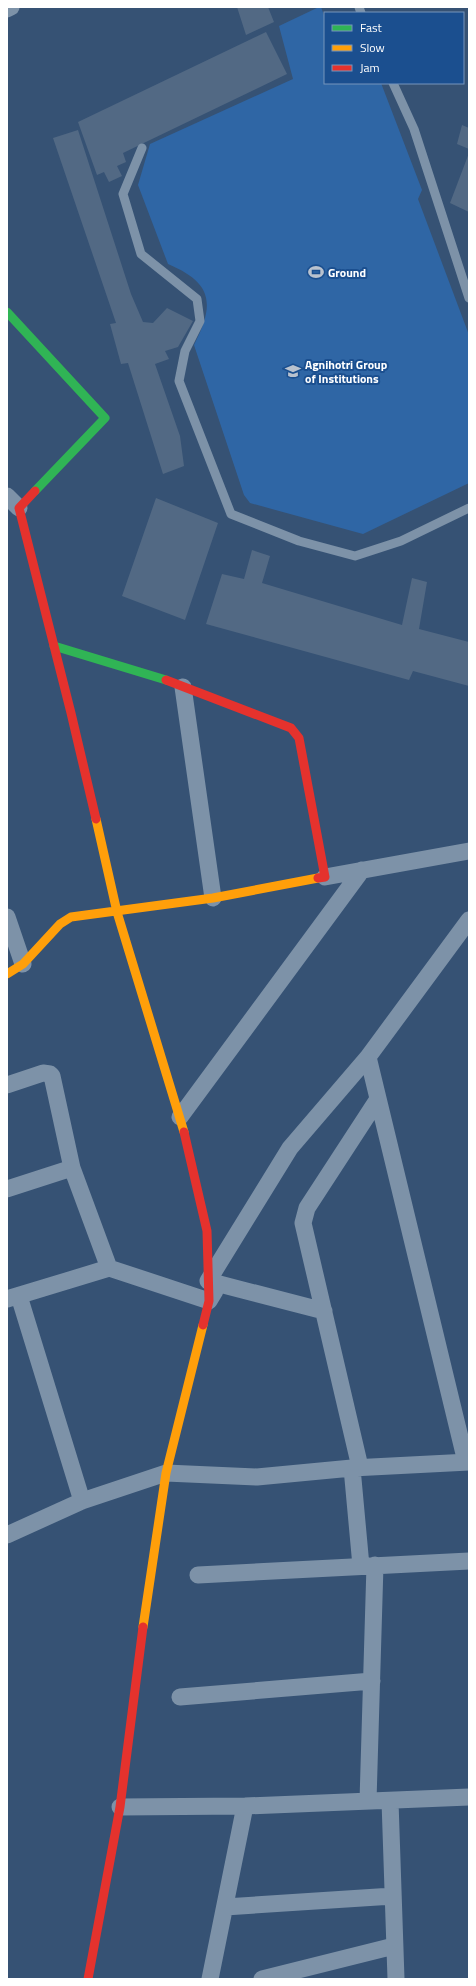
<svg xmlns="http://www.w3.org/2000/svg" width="476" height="1986" viewBox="0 0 476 1986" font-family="'Titillium Web',sans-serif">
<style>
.green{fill:#2f66a5}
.building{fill:#526984}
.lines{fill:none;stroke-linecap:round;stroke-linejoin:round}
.lane{stroke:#7d92a8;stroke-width:9}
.street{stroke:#7d92a8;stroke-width:17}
.fast{stroke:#30b455;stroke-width:9}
.slow{stroke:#ff9f0a;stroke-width:9}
.jam{stroke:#e5322d;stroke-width:9}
.labels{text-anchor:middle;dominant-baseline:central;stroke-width:4;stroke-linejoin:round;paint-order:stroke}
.poi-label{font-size:12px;font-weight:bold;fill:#fff;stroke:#1b4f8f;text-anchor:start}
</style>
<rect width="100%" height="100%" fill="#365274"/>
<!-- green -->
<path class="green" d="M 319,7 L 321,7 L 325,18 L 325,83 L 381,83 L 422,190 L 418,199 L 469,335 L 469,483 L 363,534 L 250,503 L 244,495 L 194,345 C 215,304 213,283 168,264 L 138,185 L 150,144 L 293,79 L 279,26 Z"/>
<!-- building -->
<path class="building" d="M 237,7 L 268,7 L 274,22 L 246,35 Z
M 266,32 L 287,74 L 123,153 L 126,162 L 117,166 L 122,176 L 109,182 L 104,172 L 97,175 L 78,122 Z
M 462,125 L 469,128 L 469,149 L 457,144 Z
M 78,130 L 131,294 L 143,322 L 153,323 L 167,308 L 193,321 L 178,347 L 165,351 L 169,359 L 155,364 L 180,436 L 184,466 L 163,474 L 128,363 L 121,364 L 110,324 L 116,323 L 53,138 Z
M 469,153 L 469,212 L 450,203 Z
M 156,498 L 218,523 L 185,620 L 122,596 Z
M 252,550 L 270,556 L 262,583 L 402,625 L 412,578 L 427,582 L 419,629 L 469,642 L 469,686 L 413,671 L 409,680 L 206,624 L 222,574 L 244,579 Z"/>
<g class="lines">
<!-- lane -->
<path class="lane" d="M 359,7 L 361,13
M 393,83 L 414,129 L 469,298
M 142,148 L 123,194 L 141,254 L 197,299 L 200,321 L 185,351 L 179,381 L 231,514 L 299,541 L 355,556 L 401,541 L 469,508"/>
<!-- street -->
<path class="street" d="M 7,9 L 11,7
M 7,496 L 19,508
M 183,687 L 213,898
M 325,877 L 469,851
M 7,917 L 23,964
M 368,1057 L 466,1462
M 7,1085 L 43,1073 L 50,1074 L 52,1076 L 72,1168 L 109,1268
M 180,1117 L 362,870
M 7,1189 L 72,1168
M 19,1296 L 82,1501
M 7,1299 L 109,1268 L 209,1301 L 215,1291
M 324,1311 L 208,1281 L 290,1148 L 368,1057 L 469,920
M 360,1467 L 303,1223 L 307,1208 L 378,1099
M 352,1468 L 361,1566
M 7,1535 L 82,1501 L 166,1473 L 257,1477 L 352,1468 L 469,1462
M 198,1575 L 469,1561
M 180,1697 L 372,1681
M 368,1801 L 375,1565
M 390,1801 L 396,1979
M 120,1807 L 245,1806 L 469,1797
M 225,1907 L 393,1896
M 210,1979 L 245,1806
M 262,1979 L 394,1946"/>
<!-- fast -->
<path class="fast" d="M 7,312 L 105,418 L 35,491
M 54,646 L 166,680"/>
<!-- slow -->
<path class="slow" d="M 96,819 L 117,912 L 184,1132
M 7,974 L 23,964 L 60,924 L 71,917 L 213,898 L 318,878
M 143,1627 L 166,1473 L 203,1325"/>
<!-- jam -->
<path class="jam" d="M 35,491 L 19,508 L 71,713 L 96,819
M 166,680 L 291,728 L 299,738 L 325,877 L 318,878
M 184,1132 L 207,1231 L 209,1301 L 203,1325
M 88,1979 L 120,1807 L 143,1627"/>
</g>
<!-- icons -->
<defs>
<symbol id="stadium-bare" viewBox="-9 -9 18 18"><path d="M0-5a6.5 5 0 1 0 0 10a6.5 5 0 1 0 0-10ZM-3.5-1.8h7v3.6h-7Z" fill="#b9c2ce" stroke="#1b4f8f" stroke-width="2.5" paint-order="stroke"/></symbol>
<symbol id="university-bare" viewBox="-9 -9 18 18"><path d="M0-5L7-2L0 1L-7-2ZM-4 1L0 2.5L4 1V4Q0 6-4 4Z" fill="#b9c2ce" stroke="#1b4f8f" stroke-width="2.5" paint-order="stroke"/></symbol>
</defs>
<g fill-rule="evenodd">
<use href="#stadium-bare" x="305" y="261" width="22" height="22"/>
<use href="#university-bare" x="282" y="360" width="22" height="22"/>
</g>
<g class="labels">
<!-- poi labels -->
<g class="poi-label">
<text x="328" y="272">Ground</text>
<text x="305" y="364">Agnihotri Group<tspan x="305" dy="14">of Institutions</tspan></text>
</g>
</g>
<!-- border -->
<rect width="476" height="1986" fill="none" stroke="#ffffff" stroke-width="16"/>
<!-- legend -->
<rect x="324" y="12" width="140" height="72" fill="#1b4f8f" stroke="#7695bc"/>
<rect x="332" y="25" width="20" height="6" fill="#30b455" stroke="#7695bc"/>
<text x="360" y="32" font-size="12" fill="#ffffff">Fast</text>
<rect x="332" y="45" width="20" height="6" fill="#ff9f0a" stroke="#7695bc"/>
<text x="360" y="52" font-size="12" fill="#ffffff">Slow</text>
<rect x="332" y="65" width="20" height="6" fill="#e5322d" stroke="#7695bc"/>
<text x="360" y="72" font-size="12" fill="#ffffff">Jam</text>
</svg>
